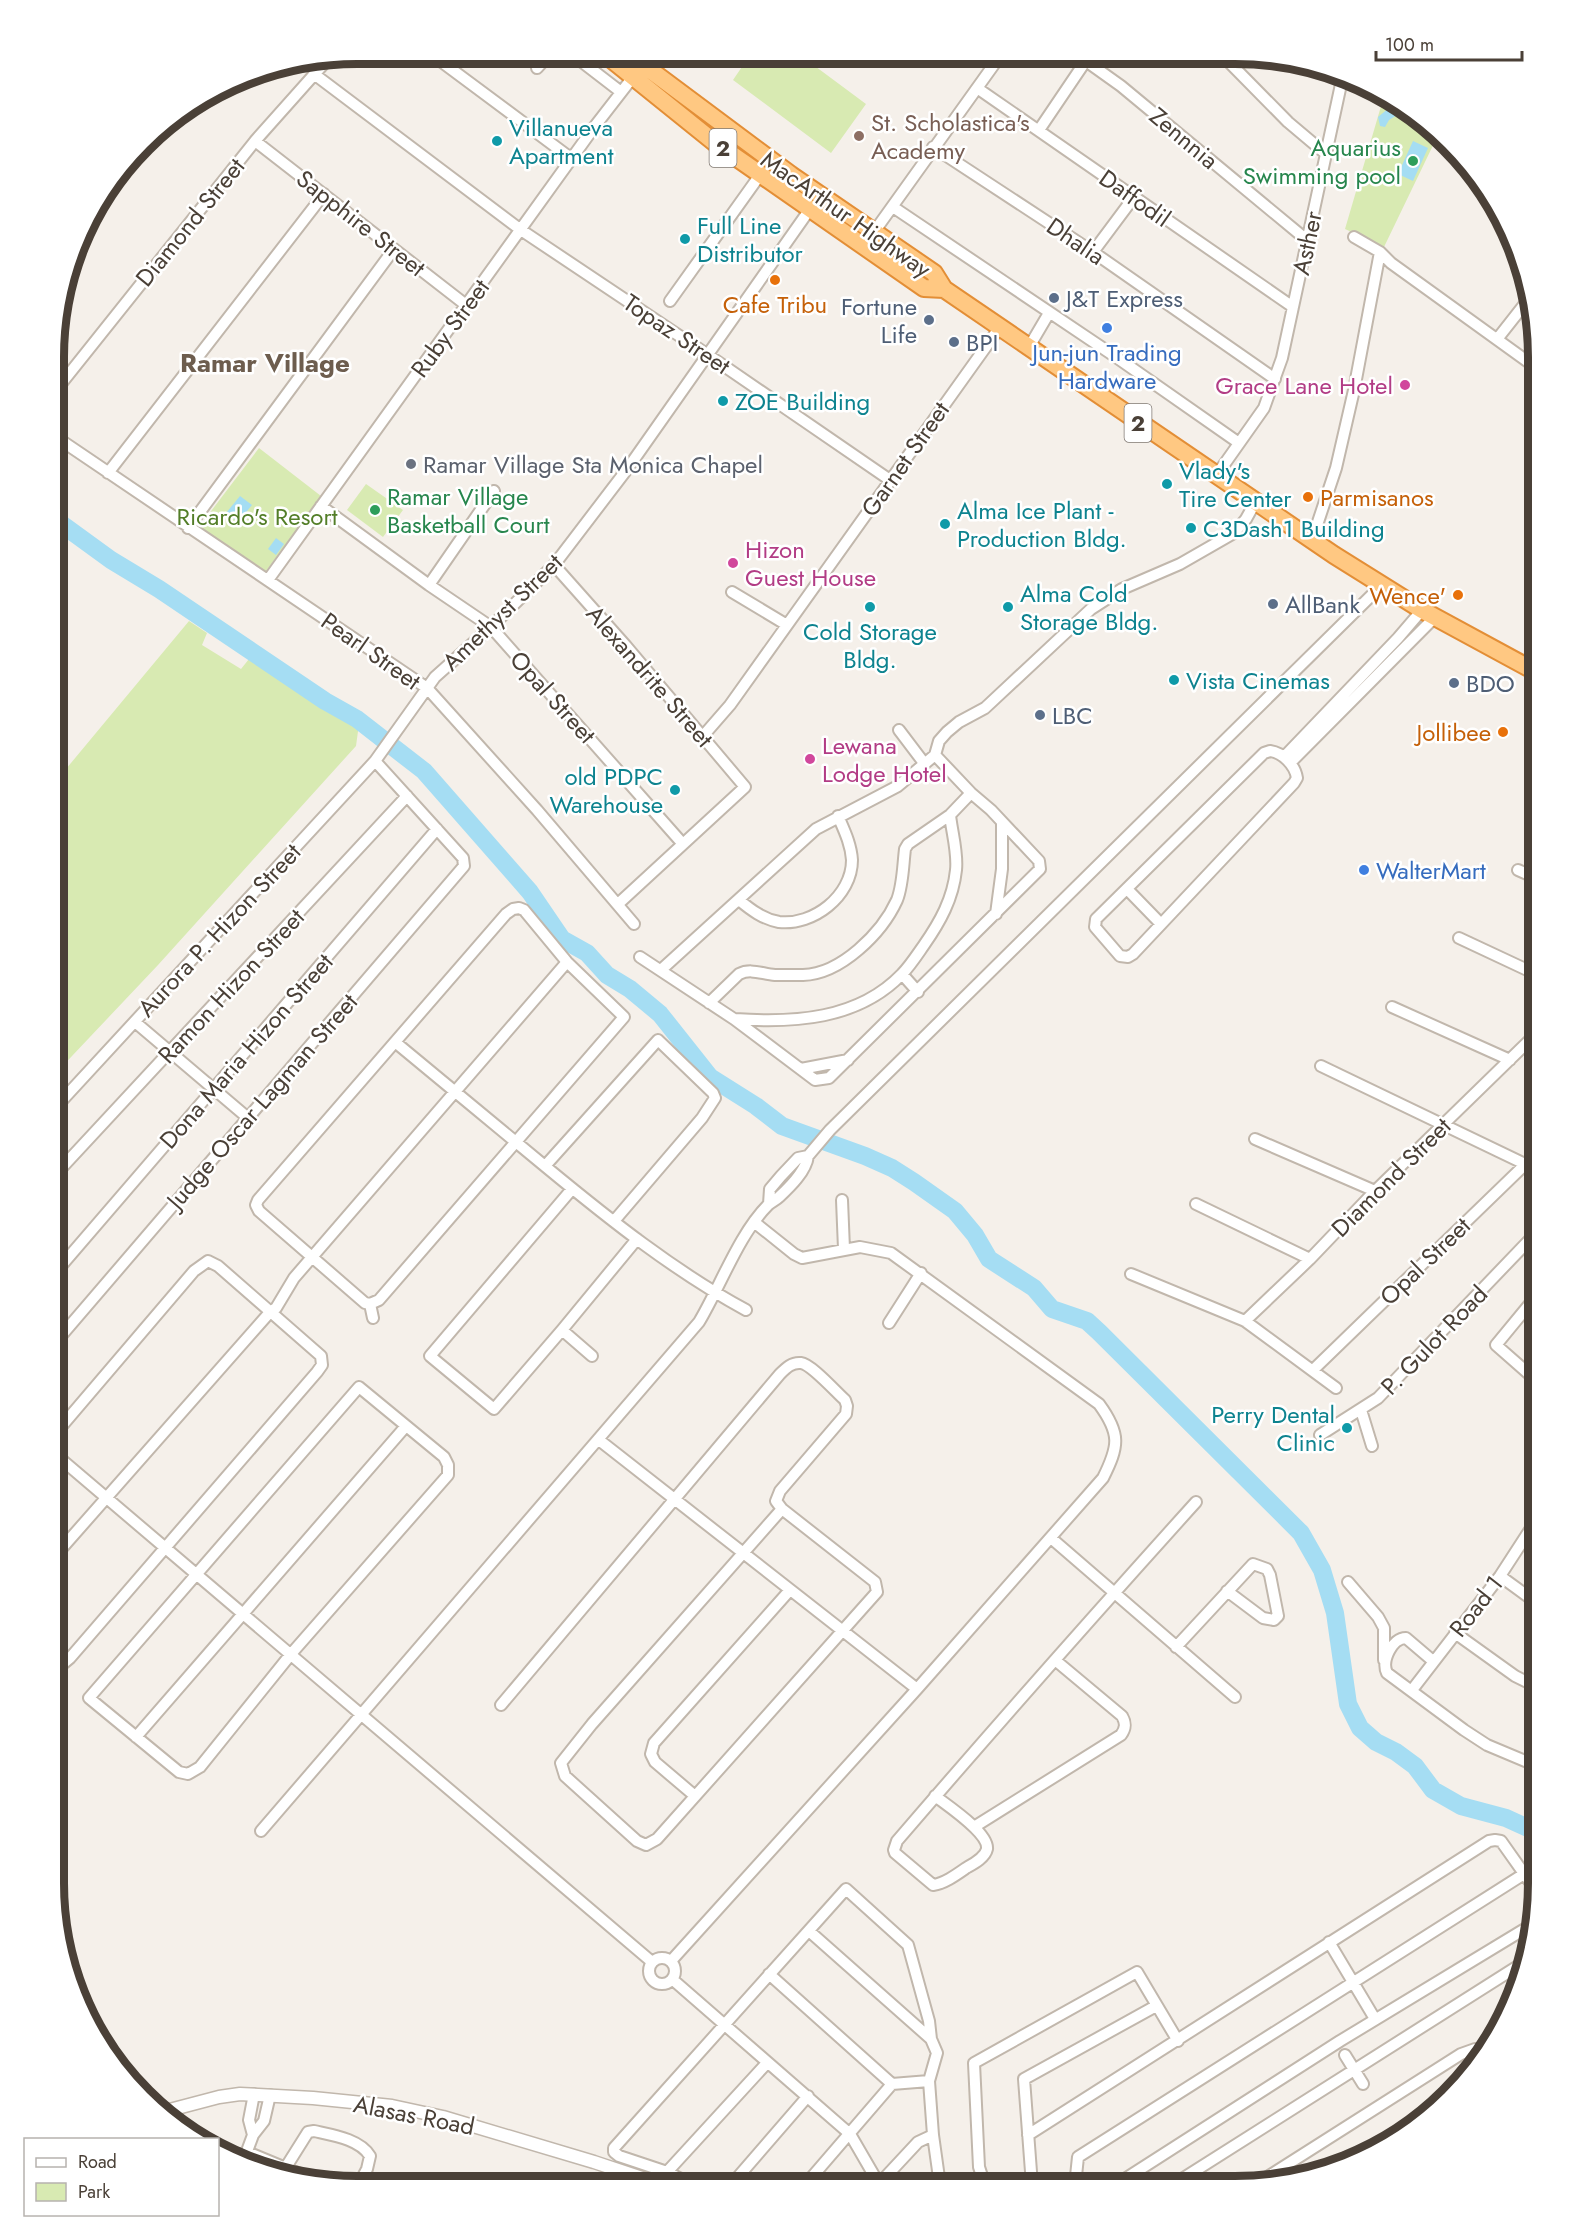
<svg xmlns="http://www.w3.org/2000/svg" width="1592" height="2240" viewBox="0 0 1592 2240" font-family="Jost,sans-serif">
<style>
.green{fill:#d8eab2}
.water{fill:#a5ddf3}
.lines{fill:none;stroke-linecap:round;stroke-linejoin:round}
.river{stroke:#a5ddf3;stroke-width:18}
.minor-casing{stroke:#c1b7ac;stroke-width:14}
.tertiary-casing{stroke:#c1b7ac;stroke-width:15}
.trunk-casing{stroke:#e38e36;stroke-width:20}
.minor{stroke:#fff;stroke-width:10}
.tertiary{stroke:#fff;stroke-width:12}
.trunk{stroke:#ffc882;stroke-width:16}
.education-dot{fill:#8d6e63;stroke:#fff;stroke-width:2}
.culture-dot{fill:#0f9aa8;stroke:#fff;stroke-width:2}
.leisure-dot{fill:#2e9e5b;stroke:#fff;stroke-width:2}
.food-dot{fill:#e8710a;stroke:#fff;stroke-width:2}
.service-dot{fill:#5c6f8a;stroke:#fff;stroke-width:2}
.shop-dot{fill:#3f7fe0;stroke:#fff;stroke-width:2}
.hotel-dot{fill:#d1479c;stroke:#fff;stroke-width:2}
.worship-dot{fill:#6b7280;stroke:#fff;stroke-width:2}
.labels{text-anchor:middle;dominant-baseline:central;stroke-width:5;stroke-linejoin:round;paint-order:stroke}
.shield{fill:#fff;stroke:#807973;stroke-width:1.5}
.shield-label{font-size:22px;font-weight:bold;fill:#4a4037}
.education-label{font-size:24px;fill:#785e54;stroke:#fff;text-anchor:start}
.culture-label{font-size:24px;fill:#0d838f;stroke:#fff;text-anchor:start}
.street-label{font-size:24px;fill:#4a4037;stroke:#fff}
.leisure-label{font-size:24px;fill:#27864d;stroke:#fff;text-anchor:end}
.service-label{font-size:24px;fill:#4e5e75;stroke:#fff;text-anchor:start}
.food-label{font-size:24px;fill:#c56008;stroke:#fff;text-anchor:end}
.shop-label{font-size:24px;fill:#366cbe;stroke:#fff}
.hotel-label{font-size:24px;fill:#b23c85;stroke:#fff;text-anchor:start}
.worship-label{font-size:24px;fill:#5b616d;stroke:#fff;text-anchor:start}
.park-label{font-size:24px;fill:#537e28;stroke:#fff}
.neighbourhood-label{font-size:26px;font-weight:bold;fill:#6d5d4e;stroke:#fff}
.rim{fill:none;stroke:#4a4037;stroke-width:8}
</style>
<rect width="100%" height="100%" fill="#f5f0ea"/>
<!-- green -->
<path class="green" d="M 750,55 L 800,55 L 866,104 L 831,153 L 733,80 Z
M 1384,96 L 1419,116 L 1438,135 L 1384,247 L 1345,229 Z
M 259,448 L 321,496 L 264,574 L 199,527 Z
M 366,484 L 403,510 L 383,537 L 347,510 Z
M 189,621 L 207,633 L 202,645 L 241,669 L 249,659 L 359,724 L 356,746 L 158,965 L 55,1074 L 56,781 Z"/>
<!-- water -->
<path class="water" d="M 1390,107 L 1396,109 L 1397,115 L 1389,120 L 1385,127 L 1380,126 L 1378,117 Z
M 1413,141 L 1428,148 L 1413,181 L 1398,174 Z
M 240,496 L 252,505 L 238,522 L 226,513 Z
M 276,538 L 284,544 L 276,555 L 268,549 Z"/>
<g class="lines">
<!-- river -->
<path class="river" d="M 56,520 L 111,560 L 159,589 L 325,701 L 357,719 L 424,771 L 530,892 L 562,939 L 587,953 L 607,975 L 630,989 L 660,1014 L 710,1077 L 756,1106 L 782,1126 L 865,1156 L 892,1168 L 914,1182 L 955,1211 L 975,1235 L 989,1259 L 1034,1288 L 1052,1309 L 1087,1321 L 1099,1332 L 1301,1533 L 1322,1570 L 1335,1613 L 1348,1704 L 1360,1728 L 1376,1742 L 1396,1752 L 1415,1766 L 1433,1790 L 1461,1806 L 1506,1818 L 1537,1832"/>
<defs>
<path id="minor" d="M 431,54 L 572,159
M 573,55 L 621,92
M 1223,56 L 1288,122 L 1326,154
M 1086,61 L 1121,86 L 1308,241
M 537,68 L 549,55
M 314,74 L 521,230 L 708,355 L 890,480
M 977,88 L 1293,307
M 1039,130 L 1089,56
M 255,141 L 466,305
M 933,147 L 1093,252 L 1275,379
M 893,207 L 1116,357 L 1239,443
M 874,232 L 1000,56
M 1354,237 L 1380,252 L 1391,263 L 1538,369
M 1093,252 L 1134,197
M 670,301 L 760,175
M 1498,338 L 1531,296
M 1029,347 L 1049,313
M 57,389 L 255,141 L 328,59
M 56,437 L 427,688 L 537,810 L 634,924
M 108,473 L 324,194
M 1216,476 L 1264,408 L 1282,358 L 1343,75
M 321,506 L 429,585 L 491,627 L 682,843
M 188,528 L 394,249
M 1312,540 L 1336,468 L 1354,390 L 1380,252
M 554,565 L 626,646 L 745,787 L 618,904
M 268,580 L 595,126 L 633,77
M 429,585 L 494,491
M 732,592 L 787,625
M 899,730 L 924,763
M 703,736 L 730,705 L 1000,327
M 1270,751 C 1283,753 1295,765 1297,778 L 1294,783 L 1133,954 L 1128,957 L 1120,956 L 1095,927 L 1096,919 L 1264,753 Z
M 1284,757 L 1398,638 L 1422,610
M 1290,763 L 1435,617
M 1518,870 L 1538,879
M 1127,889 L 1161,924
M 739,900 C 751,910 763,919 779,922 C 813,926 852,896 852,860 C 851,844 844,830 838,816
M 519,908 L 524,910 L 567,962 L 624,1017 L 379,1300 L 370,1304 L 365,1303 L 259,1211 L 256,1205 L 258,1200 L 506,914 L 513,909 Z
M 996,914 L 1002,869 L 1002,822
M 1459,938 L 1538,975
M 640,957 L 734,1019 L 815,1080 L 829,1078 L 1040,869 L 1039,861 L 991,810 L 971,793 L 935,755
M 662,969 L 816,829 L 898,786 L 935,755 L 939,741 L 947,732 L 959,722 L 985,708 L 1091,609 L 1122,589 L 1180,564 L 1234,533 L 1246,519 L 1256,501
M 902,974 L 918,992
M 709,1003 L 739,974 C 751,968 762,974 775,975 C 784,975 793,975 803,975 C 841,974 882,933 897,900 C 903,885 903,865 905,849 L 908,844 L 950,815 L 971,793
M 1392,1007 L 1510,1060
M 735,1019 C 793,1023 858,1020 902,974 C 910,966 917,955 924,945 C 940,922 953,899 956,870 C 958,853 952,833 950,815
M 135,1022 L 248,1118
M 395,1042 C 445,1084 496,1125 546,1167 C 609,1219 674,1271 746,1310
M 1321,1066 L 1525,1164
M 801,1069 L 848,1060
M 55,1108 L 375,761 L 435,677 L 491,627 L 554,565 L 628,468 L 810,209
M 1255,1139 L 1375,1191
M 545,1166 L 658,1040 L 713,1093 L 715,1098 L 702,1118 L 614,1221
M 55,1175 L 407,796
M 572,1189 L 430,1356 L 494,1409 L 562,1330 L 637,1239
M 842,1200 L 844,1249
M 769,1204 L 770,1189 L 781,1176 L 798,1158 L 808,1156 L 830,1130 L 1382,585
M 1196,1204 L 1310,1259
M 55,1273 L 437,829
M 1131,1274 L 1245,1321 L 1336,1388
M 370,1304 L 373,1318
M 1245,1321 L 1310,1259 L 1375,1191 L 1538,1032
M 889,1323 L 921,1273
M 562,1330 L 592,1356
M 55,1343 L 464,866 L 463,858 L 375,761
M 1313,1370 L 1538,1152
M 1538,1382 L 1496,1345 L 1538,1294
M 359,1387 L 444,1457 L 448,1465 L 448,1475 L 291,1654 L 200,1767 L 188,1774 L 179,1772 L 89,1698 Z
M 1361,1410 L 1372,1446
M 1320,1435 L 1378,1398 L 1538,1231
M 599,1440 L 917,1689
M 55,1454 L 652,1962
M 1051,1538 L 1235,1697
M 55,1556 L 271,1311 L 276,1308 L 294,1278 L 567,962
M 1500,1576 L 1537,1603
M 1348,1582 L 1378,1617 L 1384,1628 L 1384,1660
M 1455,1633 L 1515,1676 L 1537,1687
M 1176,1647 L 1253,1564 L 1267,1569 L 1270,1575 L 1278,1616 L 1274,1620 L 1263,1618 L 1227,1591
M 1433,1661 L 1406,1638 C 1392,1638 1381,1661 1387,1673 L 1464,1730 L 1487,1745 L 1537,1766
M 54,1664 L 64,1663 L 70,1658 L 317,1372 L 322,1365 L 321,1356 L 218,1266 L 208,1261 L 194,1271 L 55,1434
M 1412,1690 L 1500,1576 L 1537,1519
M 501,1705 L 780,1374 C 786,1368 792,1362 801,1363 C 811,1364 836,1392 845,1400 L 847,1406 L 846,1414 L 780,1491 L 776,1501 L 782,1509 L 875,1582 L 877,1592 L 657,1839 L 646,1845 L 637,1841 L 565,1776 L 561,1763 L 592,1724 L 782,1509
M 136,1737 L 406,1426
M 695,1796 L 655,1762 L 651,1754 L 654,1743 L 790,1590
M 935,1796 C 948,1806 989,1833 987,1849 C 985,1858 973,1864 966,1868 C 956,1875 945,1883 933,1885 L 895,1853 L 894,1850 L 897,1841 C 995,1727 1095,1614 1196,1502
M 974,1827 L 1121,1735 C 1126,1728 1126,1723 1122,1716 L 1055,1660
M 261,1831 L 699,1322 C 720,1287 739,1234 768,1205 C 771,1202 776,1200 779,1197 C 791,1186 806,1171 808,1156
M 809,1931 L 931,2039
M 1329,1942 L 1375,2019
M649 1971a13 13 0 1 1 26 0a13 13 0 1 1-26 0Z
M 671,1961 L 917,1689 L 1103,1478 C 1119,1446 1121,1434 1099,1404 L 891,1253 L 860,1247 L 802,1258 L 794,1254 L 754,1222
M 769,1974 L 892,2084 L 929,2081
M 672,1979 L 850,2134 L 879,2184
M 1345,2055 L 1363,2084
M 253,2135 L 249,2120 L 254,2094
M 1028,2135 L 1489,1841 L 1495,1840 L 1501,1841 L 1537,1892
M 234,2157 L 247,2152 L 322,2183
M 243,2162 L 253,2135 L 264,2121 L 270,2095
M 667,2172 L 767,2063
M 281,2175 L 308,2132 L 314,2131 C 332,2135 360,2139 370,2156 L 367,2169 L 359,2184
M 1258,2183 L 1461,2054 L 1475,2049 L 1488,2049
M 691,2184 L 667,2172 L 619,2156 L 614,2152 L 614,2148 L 846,1889 L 908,1945 L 929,2021 L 931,2039 L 937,2053 L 929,2081 L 933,2135 L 940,2185
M 731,2185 L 808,2096
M 805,2185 L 892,2084
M 878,2185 L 918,2142 L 933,2135
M 985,2185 L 979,2167 L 974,2063 L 1137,1972 L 1178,2041
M 1032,2185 L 1024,2079 L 1156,2006
M 1081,2186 L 1076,2176 L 1078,2157 L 1524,1874
M 1114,2186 L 1340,2041 L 1533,1924
M 1171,2186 L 1526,1961"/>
<path id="tertiary" d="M 162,2112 L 219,2097 L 240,2094 L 313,2098 L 392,2106 L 443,2117 L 594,2162 L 660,2184"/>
<path id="trunk" d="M 606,55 L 714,142 L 924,288 L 944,289
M 630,55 L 791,175 L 934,273 L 944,289 L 1334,555 L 1422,610 L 1538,673"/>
</defs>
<!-- minor casing -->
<use href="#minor" class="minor-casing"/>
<!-- tertiary casing -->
<use href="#tertiary" class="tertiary-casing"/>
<!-- trunk casing -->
<use href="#trunk" class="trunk-casing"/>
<!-- minor -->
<use href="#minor" class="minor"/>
<!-- tertiary -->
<use href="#tertiary" class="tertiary"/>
<!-- trunk -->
<use href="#trunk" class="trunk"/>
</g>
<!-- markers -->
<circle class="education-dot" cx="859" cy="136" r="6"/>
<g class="culture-dot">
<circle cx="497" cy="141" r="6"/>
<circle cx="685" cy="239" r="6"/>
<circle cx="723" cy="401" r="6"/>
<circle cx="1167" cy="484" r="6"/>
<circle cx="945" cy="524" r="6"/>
<circle cx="1191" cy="528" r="6"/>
<circle cx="870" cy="607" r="6"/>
<circle cx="1008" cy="607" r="6"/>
<circle cx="1174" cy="680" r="6"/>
<circle cx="675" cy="790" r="6"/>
<circle cx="1347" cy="1428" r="6"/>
</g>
<g class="leisure-dot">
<circle cx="1413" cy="161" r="6"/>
<circle cx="375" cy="510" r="6"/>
</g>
<g class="food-dot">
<circle cx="775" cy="280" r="6"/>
<circle cx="1308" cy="497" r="6"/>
<circle cx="1458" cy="595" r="6"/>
<circle cx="1503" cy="732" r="6"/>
</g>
<g class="service-dot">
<circle cx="1054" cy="298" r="6"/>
<circle cx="929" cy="320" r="6"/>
<circle cx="954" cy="342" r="6"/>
<circle cx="1273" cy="604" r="6"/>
<circle cx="1454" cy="683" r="6"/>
<circle cx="1040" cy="715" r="6"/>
</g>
<g class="shop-dot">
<circle cx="1107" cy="328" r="6"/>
<circle cx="1364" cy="870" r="6"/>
</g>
<g class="hotel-dot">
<circle cx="1405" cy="385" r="6"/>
<circle cx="733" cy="563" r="6"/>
<circle cx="810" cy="759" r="6"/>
</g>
<circle class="worship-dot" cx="411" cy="464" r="6"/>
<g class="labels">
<!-- shield labels -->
<g class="shield">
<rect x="709.5" y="129" width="27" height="38" rx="4.5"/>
<rect x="1124.5" y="404" width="27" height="38" rx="4.5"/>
</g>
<g class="shield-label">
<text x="723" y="148">2</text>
<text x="1138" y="423">2</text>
</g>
<!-- education labels -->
<g class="education-label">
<text x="871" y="122">St. Scholastica's<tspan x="871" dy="28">Academy</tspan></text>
</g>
<!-- culture labels -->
<g class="culture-label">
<text x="509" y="127">Villanueva<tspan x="509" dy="28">Apartment</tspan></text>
<text x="697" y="225">Full Line<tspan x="697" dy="28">Distributor</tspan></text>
<text x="735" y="401">ZOE Building</text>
<text x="1179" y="470">Vlady's<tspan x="1179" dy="28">Tire Center</tspan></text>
<text x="957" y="510">Alma Ice Plant -<tspan x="957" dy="28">Production Bldg.</tspan></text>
<text x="1203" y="528">C3Dash1 Building</text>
<text x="1020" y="593">Alma Cold<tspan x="1020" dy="28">Storage Bldg.</tspan></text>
<text x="870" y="631" text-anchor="middle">Cold Storage<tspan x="870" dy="28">Bldg.</tspan></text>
<text x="1186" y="680">Vista Cinemas</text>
<text x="663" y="776" text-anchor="end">old PDPC<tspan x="663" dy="28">Warehouse</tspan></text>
<text x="1335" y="1414" text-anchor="end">Perry Dental<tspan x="1335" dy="28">Clinic</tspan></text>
</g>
<!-- street labels -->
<g class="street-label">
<text transform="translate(1184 138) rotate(40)">Zennnia</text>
<text transform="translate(1135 198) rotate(35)">Daffodil</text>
<text transform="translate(846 214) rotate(35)">MacArthur Highway</text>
<text transform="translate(190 222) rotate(-51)">Diamond Street</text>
<text transform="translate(361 223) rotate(38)">Sapphire Street</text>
<text transform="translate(1076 241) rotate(34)">Dhalia</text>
<text transform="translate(1307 243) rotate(-78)">Asther</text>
<text transform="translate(450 328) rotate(-54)">Ruby Street</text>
<text transform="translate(677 334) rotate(34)">Topaz Street</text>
<text transform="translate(905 459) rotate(-55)">Garnet Street</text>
<text transform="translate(502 612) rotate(-44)">Amethyst Street</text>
<text transform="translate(371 651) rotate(35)">Pearl Street</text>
<text transform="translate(650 676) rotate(49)">Alexandrite Street</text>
<text transform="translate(553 697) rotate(48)">Opal Street</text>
<text transform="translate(219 930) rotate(-47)">Aurora P. Hizon Street</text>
<text transform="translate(231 986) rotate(-47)">Ramon Hizon Street</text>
<text transform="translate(246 1051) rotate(-49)">Dona Maria Hizon Street</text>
<text transform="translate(262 1101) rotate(-49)">Judge Oscar Lagman Street</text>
<text transform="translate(1391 1177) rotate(-45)">Diamond Street</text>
<text transform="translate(1425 1261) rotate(-44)">Opal Street</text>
<text transform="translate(1434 1340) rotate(-46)">P. Gulot Road</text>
<text transform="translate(1476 1606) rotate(-52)">Road 1</text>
<text transform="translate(414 2115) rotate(11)">Alasas Road</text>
</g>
<!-- leisure labels -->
<g class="leisure-label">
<text x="1401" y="147">Aquarius<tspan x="1401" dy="28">Swimming pool</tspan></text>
<text x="387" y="496" text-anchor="start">Ramar Village<tspan x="387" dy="28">Basketball Court</tspan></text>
</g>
<!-- service labels -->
<g class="service-label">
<text x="1066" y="298">J&amp;T Express</text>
<text x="917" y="306" text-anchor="end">Fortune<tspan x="917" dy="28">Life</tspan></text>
<text x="966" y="342">BPI</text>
<text x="1285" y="604">AllBank</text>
<text x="1466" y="683">BDO</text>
<text x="1052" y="715">LBC</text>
</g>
<!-- food labels -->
<g class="food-label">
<text x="775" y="304" text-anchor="middle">Cafe Tribu</text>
<text x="1320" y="497" text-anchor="start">Parmisanos</text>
<text x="1446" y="595">Wence'</text>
<text x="1491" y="732">Jollibee</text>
</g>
<!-- shop labels -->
<g class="shop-label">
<text x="1107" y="352">Jun-jun Trading<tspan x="1107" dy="28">Hardware</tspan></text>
<text x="1376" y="870" text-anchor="start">WalterMart</text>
</g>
<!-- hotel labels -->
<g class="hotel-label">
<text x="1393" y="385" text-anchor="end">Grace Lane Hotel</text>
<text x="745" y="549">Hizon<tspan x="745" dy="28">Guest House</tspan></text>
<text x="822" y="745">Lewana<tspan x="822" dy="28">Lodge Hotel</tspan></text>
</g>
<!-- worship labels -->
<g class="worship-label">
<text x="423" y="464">Ramar Village Sta Monica Chapel</text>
</g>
<!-- park labels -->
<g class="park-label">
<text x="257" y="516">Ricardo's Resort</text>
</g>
<!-- neighbourhood labels -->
<g class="neighbourhood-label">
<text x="265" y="363">Ramar Village</text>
</g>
</g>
<!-- crop -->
<path d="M0 0H1592V2240H0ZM357 64H1235A293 293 0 0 1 1528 357V1883A293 293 0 0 1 1235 2176H357A293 293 0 0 1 64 1883V357A293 293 0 0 1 357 64Z" fill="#fff" fill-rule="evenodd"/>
<path class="rim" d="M357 64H1235A293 293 0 0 1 1528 357V1883A293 293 0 0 1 1235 2176H357A293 293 0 0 1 64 1883V357A293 293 0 0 1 357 64Z"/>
<!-- legend -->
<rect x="24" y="2138" width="195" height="78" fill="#ffffff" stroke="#b7b3af" stroke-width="1.5"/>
<rect x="36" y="2158" width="30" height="9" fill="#ffffff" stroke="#b7b3af" stroke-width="1.5"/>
<text x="78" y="2168" font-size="18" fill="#4a4037">Road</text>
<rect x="36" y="2183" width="30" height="18" fill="#d8eab2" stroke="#b7b3af" stroke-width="1.5"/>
<text x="78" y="2198" font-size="18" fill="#4a4037">Park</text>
<!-- scale -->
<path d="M1376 51v9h146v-9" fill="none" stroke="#4a4037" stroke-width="3"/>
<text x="1385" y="51" font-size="18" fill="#4a4037" stroke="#ffffff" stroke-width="4.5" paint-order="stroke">100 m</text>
</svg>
